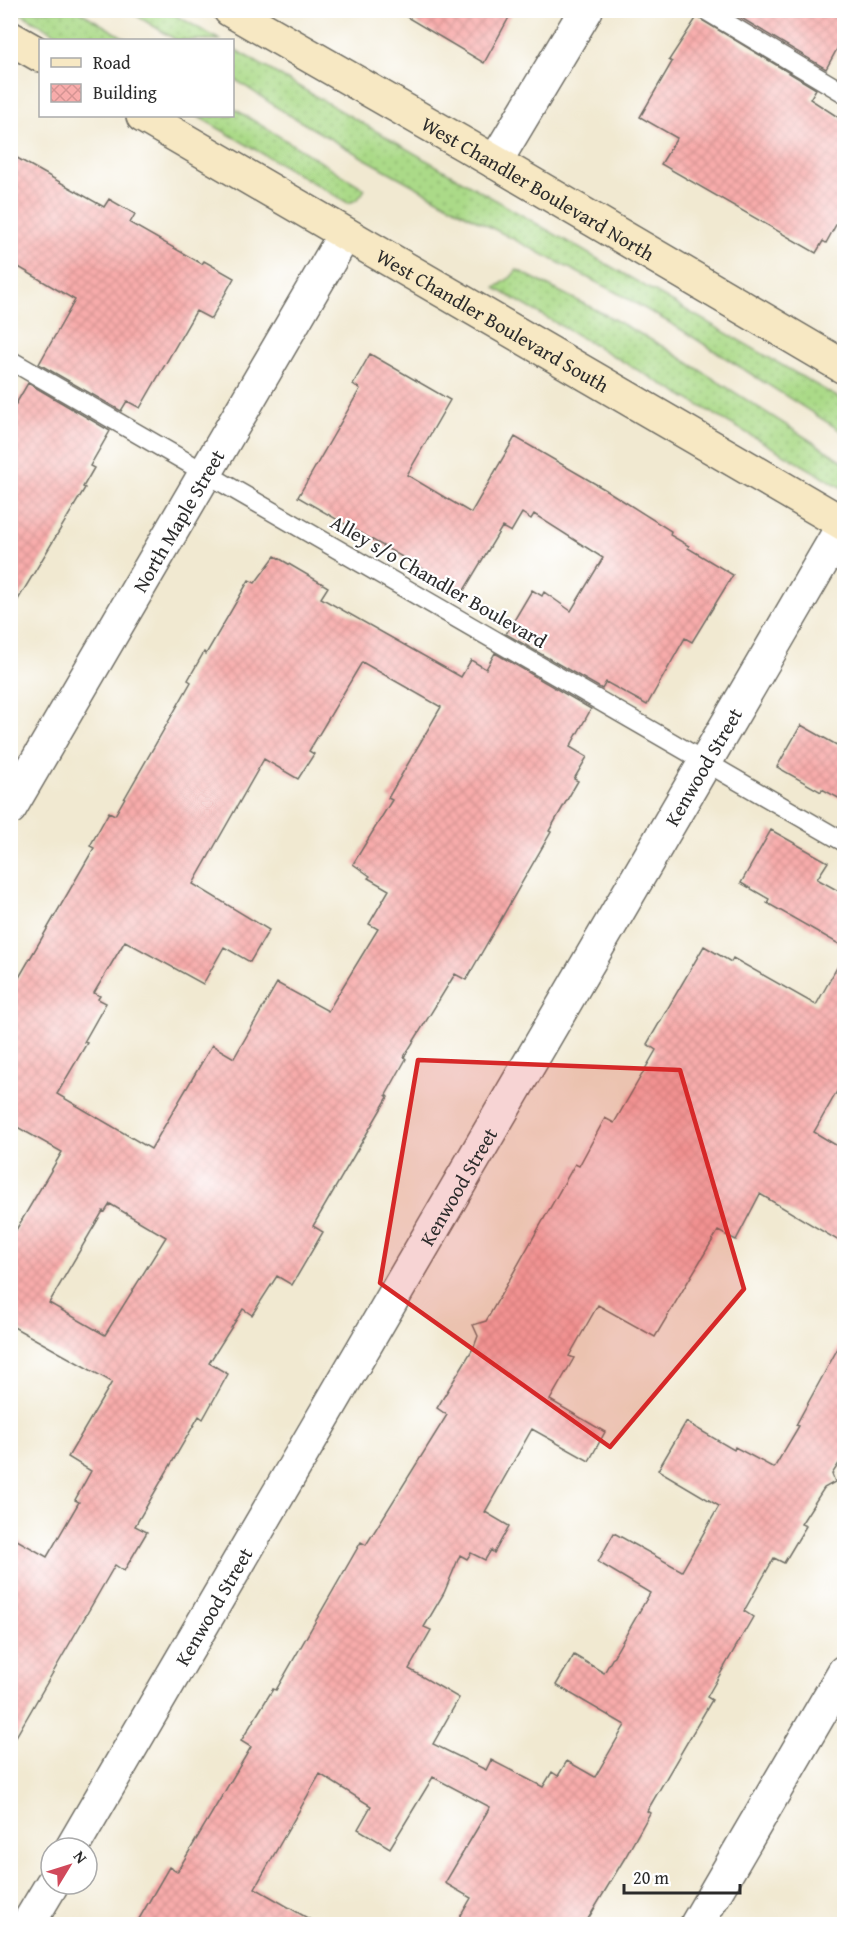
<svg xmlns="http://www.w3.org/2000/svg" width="855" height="1935" viewBox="0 0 855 1935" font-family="'Gentium Book Plus',serif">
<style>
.grass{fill:url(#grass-dots);stroke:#6b825a;stroke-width:1.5}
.building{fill:url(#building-cross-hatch);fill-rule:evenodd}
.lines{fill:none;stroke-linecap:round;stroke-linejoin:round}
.lane-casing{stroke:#706e65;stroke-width:21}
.street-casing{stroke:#706e65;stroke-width:36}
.secondary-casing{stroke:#706e65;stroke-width:36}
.lane{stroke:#fff;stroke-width:18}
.street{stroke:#fff;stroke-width:33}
.secondary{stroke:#f7e8c3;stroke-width:33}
.marked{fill:#d62828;fill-opacity:0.2;stroke:#d62828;stroke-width:4.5;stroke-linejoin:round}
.labels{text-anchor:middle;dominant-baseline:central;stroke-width:4.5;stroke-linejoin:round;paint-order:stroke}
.street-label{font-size:20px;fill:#2b2b2b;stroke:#fff}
</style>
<defs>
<pattern id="grass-dots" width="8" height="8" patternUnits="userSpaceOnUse" patternTransform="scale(1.5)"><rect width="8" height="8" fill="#abda88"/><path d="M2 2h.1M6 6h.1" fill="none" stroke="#93bb76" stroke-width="1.8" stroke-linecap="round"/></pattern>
<pattern id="building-cross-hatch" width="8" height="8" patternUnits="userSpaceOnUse" patternTransform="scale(1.5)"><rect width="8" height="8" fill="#f8acab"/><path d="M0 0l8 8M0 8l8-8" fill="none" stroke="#d59493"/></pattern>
</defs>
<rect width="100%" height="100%" fill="#fff"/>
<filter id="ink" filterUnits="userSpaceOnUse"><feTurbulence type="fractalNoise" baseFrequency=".0167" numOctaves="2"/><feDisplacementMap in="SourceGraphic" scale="12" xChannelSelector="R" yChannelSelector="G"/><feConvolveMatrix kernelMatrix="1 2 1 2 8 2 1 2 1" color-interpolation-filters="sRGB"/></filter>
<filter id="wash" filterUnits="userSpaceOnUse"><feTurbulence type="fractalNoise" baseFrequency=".008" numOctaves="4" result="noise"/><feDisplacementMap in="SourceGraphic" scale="24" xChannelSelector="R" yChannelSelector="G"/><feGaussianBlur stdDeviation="1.35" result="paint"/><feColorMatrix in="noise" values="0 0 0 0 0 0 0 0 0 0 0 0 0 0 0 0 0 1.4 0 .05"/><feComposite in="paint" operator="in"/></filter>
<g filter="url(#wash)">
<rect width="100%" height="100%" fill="#f1e9d1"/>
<!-- grass -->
<path class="grass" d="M 16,11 L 79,11 L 128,40 L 67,40 Z
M 129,11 L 168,11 L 220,40 L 176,40 Z
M 232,48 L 844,401 L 844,433 L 677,327 L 621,295 L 465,214 L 362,157 L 284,112 L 233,78 Z
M 233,108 L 365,189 C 361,197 357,201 348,203 L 197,116 L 232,116 Z
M 517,270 L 606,315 L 662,346 L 844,462 L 844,489 L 495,288 L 511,277 Z"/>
<g id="blocks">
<!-- building -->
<path class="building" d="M 395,10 L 513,10 L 484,63 Z
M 728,10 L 844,10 L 844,36 L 826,69 Z
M 697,17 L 816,89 L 810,99 L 844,121 L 844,210 L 826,243 L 823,241 L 816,253 L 661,164 L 677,138 L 640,117 L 672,62 L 669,60 Z
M 10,154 L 104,207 L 109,199 L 135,214 L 130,223 L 202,264 L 204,261 L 234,278 L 211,319 L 196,311 L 140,408 L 127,401 L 121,411 L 39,364 L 75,300 L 10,262 Z
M 370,354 L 450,400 L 407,475 L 471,513 L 515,437 L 606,490 L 671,531 L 670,535 L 689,546 L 688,548 L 733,575 L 692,642 L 685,638 L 647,705 L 606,682 L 602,689 L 506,634 L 532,590 L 542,596 L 544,592 L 571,611 L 603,558 L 534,514 L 531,519 L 522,513 L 511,532 L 502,527 L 463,592 L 298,497 L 360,389 L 353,384 Z
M 28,383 L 110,431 L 90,466 L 94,468 L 83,487 L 85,488 L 10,613 L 10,414 Z
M 275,556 L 328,587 L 321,598 L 461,677 L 471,660 L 486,669 L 495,653 L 591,709 L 570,747 L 587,757 L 574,779 L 578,781 L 549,831 L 551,832 L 466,980 L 455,974 L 404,1057 L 406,1059 L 386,1095 L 388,1097 L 313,1226 L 323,1232 L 292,1285 L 277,1276 L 252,1315 L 243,1309 L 209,1363 L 228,1374 L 203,1419 L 199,1416 L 135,1526 L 147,1532 L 124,1571 L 115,1565 L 10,1747 L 10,1536 L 47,1557 L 79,1502 L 75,1500 L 91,1471 L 68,1457 L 112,1382 L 10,1325 L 10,1240 L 62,1152 L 10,1123 L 10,993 L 94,848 L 90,846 L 109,812 L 115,815 L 191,682 L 188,680 L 204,652 L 206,654 L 249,580 L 255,583 ZM 362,662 L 441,707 L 388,798 L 392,800 L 353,864 L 370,876 L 368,878 L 389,890 L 369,924 L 378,929 L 328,1011 L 277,983 L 234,1058 L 212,1045 L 151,1149 L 57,1094 L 87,1043 L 84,1042 L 106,1003 L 98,999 L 100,996 L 94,993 L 125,941 L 203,984 L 224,947 L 250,962 L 269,930 L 193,884 L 264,759 L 298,779 L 314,754 L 309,751 ZM 110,1204 L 166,1237 L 105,1335 L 49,1303 L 103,1211 L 105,1212 Z
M 801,725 L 844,749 L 844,801 L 822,789 L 821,792 L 777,767 Z
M 771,830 L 828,862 L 817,879 L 844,894 L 844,947 L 767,903 L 769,899 L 741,883 Z
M 704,946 L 731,962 L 733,958 L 816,1005 L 844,955 L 844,1079 L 814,1132 L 844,1150 L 844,1244 L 760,1194 L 736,1240 L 718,1231 L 655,1337 L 598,1305 L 569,1356 L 574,1358 L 550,1400 L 605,1432 L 589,1461 L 532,1429 L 485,1512 L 509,1526 L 494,1553 L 491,1550 L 485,1560 L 471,1553 L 467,1559 L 460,1555 L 444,1593 L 424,1627 L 431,1630 L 409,1669 L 459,1698 L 433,1744 L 486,1770 L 491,1760 L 543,1787 L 552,1772 L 558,1776 L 567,1761 L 595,1777 L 625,1725 L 556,1685 L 574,1655 L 604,1673 L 650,1593 L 598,1562 L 614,1533 L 682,1571 L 719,1506 L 658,1470 L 686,1422 L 734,1450 L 735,1447 L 774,1468 L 799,1426 L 796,1425 L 844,1337 L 844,1456 L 832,1474 L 835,1482 L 824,1488 L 801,1524 L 806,1526 L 784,1563 L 774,1558 L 744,1611 L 753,1617 L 707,1697 L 712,1700 L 647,1811 L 650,1813 L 626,1856 L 585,1924 L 456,1924 L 471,1898 L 445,1883 L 490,1807 L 433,1777 L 390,1848 L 358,1829 L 371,1806 L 320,1774 L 255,1888 L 318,1924 L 136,1924 L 169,1867 L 177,1872 L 251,1747 L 241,1741 L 273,1689 L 276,1690 L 361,1542 L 366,1545 L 447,1415 L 437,1408 L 474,1347 L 478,1336 L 473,1325 L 486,1321 L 575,1164 L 579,1166 L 605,1118 L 614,1123 L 656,1050 L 647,1044 Z"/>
</g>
</g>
<g filter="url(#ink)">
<use href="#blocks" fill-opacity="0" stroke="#706e65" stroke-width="1.5"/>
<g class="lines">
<defs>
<path id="lane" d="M 705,10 L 844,93
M 10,360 L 844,842"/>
<g id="street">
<path d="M 495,162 L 586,10"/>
<path id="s1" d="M 10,808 L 345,234"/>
<path id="s2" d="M 72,1848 L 844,524"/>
<path d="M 28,1924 L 52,1884"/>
<path d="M 697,1924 L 844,1672"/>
</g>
<g id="secondary">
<path id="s3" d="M 230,10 L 495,162 L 844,367"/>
<path d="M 10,38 L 40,55"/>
<path id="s4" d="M 143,116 L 844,524"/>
</g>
</defs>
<!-- lane casing -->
<use href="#lane" class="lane-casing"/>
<!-- street casing -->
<use href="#street" class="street-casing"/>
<!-- secondary casing -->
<use href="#secondary" class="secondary-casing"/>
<!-- lane -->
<use href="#lane" class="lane"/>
<!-- street -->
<use href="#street" class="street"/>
<!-- secondary -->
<use href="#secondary" class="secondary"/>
</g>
</g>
<!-- marked area -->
<path class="marked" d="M 418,1060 L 680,1070 L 744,1289 L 610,1447 L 380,1283 Z"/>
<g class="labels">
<!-- street labels -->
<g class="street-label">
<text stroke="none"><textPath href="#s3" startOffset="356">West Chandler Boulevard North</textPath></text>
<text stroke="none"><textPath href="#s4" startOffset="405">West Chandler Boulevard South</textPath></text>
<text stroke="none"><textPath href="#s1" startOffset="333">North Maple Street</textPath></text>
<text transform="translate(439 581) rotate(30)">Alley s/o Chandler Boulevard</text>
<text stroke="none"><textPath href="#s2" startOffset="1252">Kenwood Street</textPath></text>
<text stroke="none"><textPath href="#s2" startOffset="766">Kenwood Street</textPath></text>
<text stroke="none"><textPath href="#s2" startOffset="280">Kenwood Street</textPath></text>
</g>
</g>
<!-- margin -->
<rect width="855" height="1935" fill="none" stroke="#fff" stroke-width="36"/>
<!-- legend -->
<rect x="39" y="39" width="195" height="78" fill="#ffffff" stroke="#aaaaaa" stroke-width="1.5"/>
<rect x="51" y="58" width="30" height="9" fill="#f7e8c3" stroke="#aaaaaa" stroke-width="1.5"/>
<text x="93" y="69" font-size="18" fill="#2b2b2b">Road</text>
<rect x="51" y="84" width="30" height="18" fill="url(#building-cross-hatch)" stroke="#aaaaaa" stroke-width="1.5"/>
<text x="93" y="99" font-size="18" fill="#2b2b2b">Building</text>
<!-- north arrow -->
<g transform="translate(69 1866) rotate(52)"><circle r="28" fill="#ffffff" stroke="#aaaaaa" stroke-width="1.5"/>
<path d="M0-4.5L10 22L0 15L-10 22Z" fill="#d1495b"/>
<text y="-9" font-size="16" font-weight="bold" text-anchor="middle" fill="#2b2b2b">N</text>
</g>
<!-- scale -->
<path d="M624 1884v9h116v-9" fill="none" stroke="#2b2b2b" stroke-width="3"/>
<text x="633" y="1884" font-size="18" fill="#2b2b2b" stroke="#ffffff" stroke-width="4.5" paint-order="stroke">20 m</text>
</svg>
